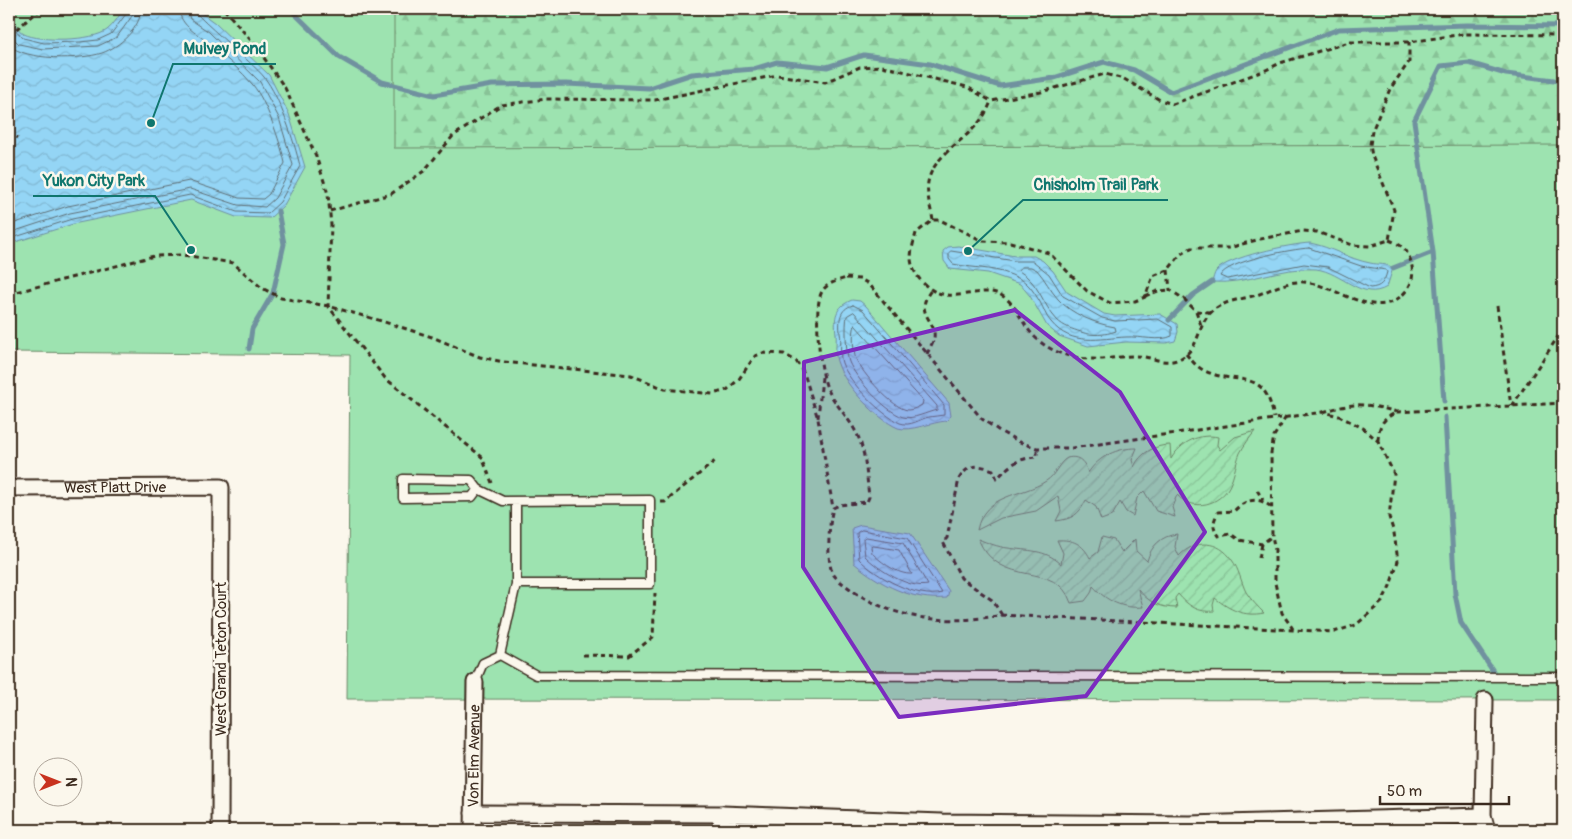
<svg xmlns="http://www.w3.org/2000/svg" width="1572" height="839" viewBox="0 0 1572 839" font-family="Pangolin,sans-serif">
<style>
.green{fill:#9de3b0;stroke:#6c8667}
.forest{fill:url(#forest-firs);stroke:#6c8667}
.garden{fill:url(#garden-furrows);stroke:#6c8667}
.water{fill:url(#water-waves);stroke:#70919f}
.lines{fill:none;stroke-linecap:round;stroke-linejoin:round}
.shore{stroke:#5f6e74;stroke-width:1}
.stream{stroke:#70919f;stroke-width:5}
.lane-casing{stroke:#3b2a1e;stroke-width:11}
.street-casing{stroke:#3b2a1e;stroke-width:19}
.path{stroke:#3b2a1e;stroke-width:3;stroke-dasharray:5 4;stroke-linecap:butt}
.lane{stroke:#fbf7ec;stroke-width:8}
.street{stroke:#fbf7ec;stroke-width:15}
.marked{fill:#7b2cbf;fill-opacity:0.2;stroke:#7b2cbf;stroke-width:4;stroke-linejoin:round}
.labels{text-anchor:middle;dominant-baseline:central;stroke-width:5;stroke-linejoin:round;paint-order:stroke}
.street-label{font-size:15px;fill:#3b2a1e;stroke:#fbf7ec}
.leader{fill:none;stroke:#0f766e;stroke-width:2}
.callout-dot{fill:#0f766e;stroke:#fbf7ec;stroke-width:2}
.callout-label{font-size:16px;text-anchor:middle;font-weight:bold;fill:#0f766e;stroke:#fbf7ec;stroke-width:5;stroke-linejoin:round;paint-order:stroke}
</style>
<defs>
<pattern id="forest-firs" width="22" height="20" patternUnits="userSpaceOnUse" patternTransform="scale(1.25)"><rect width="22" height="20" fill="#9de3b0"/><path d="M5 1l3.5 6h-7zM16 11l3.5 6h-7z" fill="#88c397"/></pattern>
<pattern id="garden-furrows" width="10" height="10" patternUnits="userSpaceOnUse" patternTransform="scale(1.25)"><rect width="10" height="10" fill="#9de3b0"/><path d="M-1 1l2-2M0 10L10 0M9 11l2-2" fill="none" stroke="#88c397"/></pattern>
<pattern id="water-waves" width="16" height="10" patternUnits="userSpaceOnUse" patternTransform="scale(1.25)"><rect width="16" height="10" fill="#94d5f5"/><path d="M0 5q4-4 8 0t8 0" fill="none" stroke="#80b7d2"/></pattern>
</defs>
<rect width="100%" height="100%" fill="#fbf7ec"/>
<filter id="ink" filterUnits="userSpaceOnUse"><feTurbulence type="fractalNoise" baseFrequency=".02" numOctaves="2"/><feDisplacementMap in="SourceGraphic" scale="10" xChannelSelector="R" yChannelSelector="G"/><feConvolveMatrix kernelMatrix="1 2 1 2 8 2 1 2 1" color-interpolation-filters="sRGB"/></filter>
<g filter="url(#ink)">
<!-- green -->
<path class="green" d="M 9,9 L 1563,9 L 1563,700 L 347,699 L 350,355 L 9,352 Z"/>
<!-- forest -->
<path class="forest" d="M 394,9 L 1563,9 L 1563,145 L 394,148 Z"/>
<!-- garden -->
<path class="garden" d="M 1255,431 C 1250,438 1244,445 1240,453 C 1235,465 1234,480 1227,490 C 1215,507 1191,510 1177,495 L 1172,507 L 1175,517 L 1156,511 L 1144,491 L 1137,498 L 1133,516 L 1126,512 L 1120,502 L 1112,516 L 1101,520 L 1096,507 L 1086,500 C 1079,515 1072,519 1056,521 L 1061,511 L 1058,496 L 1036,511 L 1001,518 L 977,530 C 984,493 1022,497 1046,481 C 1056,475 1058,463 1067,458 C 1079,455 1085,462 1088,473 C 1099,456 1117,448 1137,448 L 1132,460 L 1134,467 C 1140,453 1155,445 1170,445 L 1171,459 C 1181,442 1199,433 1218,437 L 1217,445 L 1220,450 L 1235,437 Z
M 1177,534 L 1175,547 L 1179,556 C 1195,539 1219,540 1232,560 C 1239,569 1241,582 1246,592 C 1251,600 1258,607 1264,613 C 1244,617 1230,610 1215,598 L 1213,605 L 1214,611 C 1199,613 1188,606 1178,594 L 1175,598 L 1177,608 C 1160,608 1148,602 1138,589 L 1143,607 C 1123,609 1106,601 1093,586 L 1091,593 L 1085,601 L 1071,603 C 1056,558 1001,591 978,539 C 988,543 998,547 1008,548 C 1028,551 1045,549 1061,564 L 1063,553 L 1057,540 C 1073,539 1083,544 1090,558 L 1098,552 L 1102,537 L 1114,540 L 1122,552 L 1135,539 L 1136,551 L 1147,561 C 1151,546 1161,536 1177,534 Z"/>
<!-- water -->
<path class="water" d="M 124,9 L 196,9 L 215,23 L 269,75 L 289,114 L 305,167 L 284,205 L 270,218 L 236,217 L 191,200 L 73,224 L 9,244 L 9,12 C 12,19 17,30 24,34 C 40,42 93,41 107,30 C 114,25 119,15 124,9 Z
M 1310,243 C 1331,247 1349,259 1370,263 C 1379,265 1386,263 1393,268 L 1387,287 C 1362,302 1342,272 1316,269 C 1280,266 1247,285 1212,282 C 1213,279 1214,274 1216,271 C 1227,257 1291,244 1310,243 Z
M 958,246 L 1015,256 L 1034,256 L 1043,261 L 1053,271 L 1067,292 L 1104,314 L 1115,316 L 1160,314 L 1177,324 L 1178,332 L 1175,341 L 1166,343 L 1126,342 L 1088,346 L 1059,336 L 1047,326 L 1030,296 L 1020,284 L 988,273 L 950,269 L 944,261 L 943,251 L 948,247 Z
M 852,300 L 860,301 L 866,306 L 949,403 L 951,416 L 946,421 C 933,422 909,432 898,428 C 877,419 845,386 838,364 C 834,356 837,343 836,334 C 834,317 835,307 852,300 Z
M 861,525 L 910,533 L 949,591 L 947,598 C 911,601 881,585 854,563 L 852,528 Z"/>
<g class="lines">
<!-- shore -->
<path class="shore" d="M 9,23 L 23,38 L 44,43 L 80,42 L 98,40 L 111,34 L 126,14 L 127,9
M 9,34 L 19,44 L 43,49 L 98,46 L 117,37 L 132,16 L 134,9
M 9,45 C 25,61 81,60 102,53 C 119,47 141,28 141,9
M 9,225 L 68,206 L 189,181 L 239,198 L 263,199 L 269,194 L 285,163 C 280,141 267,103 253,85 C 241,70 225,58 211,45 C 199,34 180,27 179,9
M 9,233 L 70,213 L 190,189 L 238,205 L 265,207 L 275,198 L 293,165 L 279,118 L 260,82 L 209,32 L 190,19 L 187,9
M 9,239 L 72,219 L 190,195 L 237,212 L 268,213 L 280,202 L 300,166 C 294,141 280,97 264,77 C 254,64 194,15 193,9
M 1309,248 L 1361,266 L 1386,270 L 1387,272 C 1384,283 1381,287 1370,288 L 1328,267 L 1304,264 L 1227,279 L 1220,276 C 1227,261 1292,249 1309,248 Z
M 951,251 L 1015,261 L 1033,261 L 1049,274 L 1063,296 L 1102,318 L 1115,321 L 1158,319 L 1172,327 L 1172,336 C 1160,342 1140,336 1126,337 C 1101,338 1071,347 1051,322 C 1046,317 1044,309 1040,302 C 1035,294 1029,283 1020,279 C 999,267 976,269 953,264 L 949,259 L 949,253 Z
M 1021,267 L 1031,267 L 1037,270 C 1045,279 1050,290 1058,299 C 1071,314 1096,324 1115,327 L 1116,331 C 1105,335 1092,336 1081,332 C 1072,329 1064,327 1057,320 C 1042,304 1039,282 1019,271 Z
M 853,305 L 863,310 L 944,405 L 944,415 C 939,416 934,416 929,417 C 919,419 911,427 900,423 C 881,415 849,382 842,363 C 839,354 842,342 840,333 C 839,320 839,309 853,305 Z
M 854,312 L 937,406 L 937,410 C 927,412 913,420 903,417 C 885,411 856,379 849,362 C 846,354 845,324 847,316 Z
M 855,325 L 923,401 L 922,405 C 918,407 913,410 908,410 C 893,409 862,373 856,359 C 853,352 852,332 855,325 Z
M 862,530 L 907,538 L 942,593 C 918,600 875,576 859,559 L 857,533 Z
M 866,537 L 903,543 L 928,585 C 908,589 879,570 865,556 L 863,539 Z
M 874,546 L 899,550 L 912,574 C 898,575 881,562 872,553 L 871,547 Z"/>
<!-- stream -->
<path class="stream" d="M 290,9 L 339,57 L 382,82 L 434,95 L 492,85 L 566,84 L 649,88 L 692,74 L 754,69 L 777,62 L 827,67 L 864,55 L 930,64 L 1000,86 L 1054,78 L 1104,62 L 1134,70 L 1171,92 L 1339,29 L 1467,25 L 1563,26
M 1393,268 L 1433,252
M 1169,320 L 1193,295 L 1212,282
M 249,349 L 252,329 L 273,293 L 284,244 L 278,211
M 1444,401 L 1433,252 L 1414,121 L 1441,66 L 1469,63 L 1506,74 L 1554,80
M 1445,417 L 1455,594 L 1461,623 L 1493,671"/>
<defs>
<path id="lane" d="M 478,489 L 472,497 L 403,498 L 403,479 L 471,480 L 478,489 L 503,501 L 650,500 L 650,584 L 516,584
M 500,655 L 516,584 L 516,501
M 475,682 L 483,663 L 500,655 L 536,675 L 1563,677"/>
<g id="street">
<path id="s1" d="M 9,488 L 221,487 L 220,830"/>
<path d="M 1485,700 L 1483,816 L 1487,830"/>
<path d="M 473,813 L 722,814 L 942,822 L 1190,824 L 1483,816"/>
<path id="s2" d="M 473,830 L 475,682"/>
<path d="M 721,830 L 722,814"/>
</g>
</defs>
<!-- lane casing -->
<use href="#lane" class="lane-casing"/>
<!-- street casing -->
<use href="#street" class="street-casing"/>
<!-- path -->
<path class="path" d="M 224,9 L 255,45 L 285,88 L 316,156 L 328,194 L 331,225 L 328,306 L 385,378 L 482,457 L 492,483
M 9,35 L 41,9
M 9,132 L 18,138
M 330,211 L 391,194 L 424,171 L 453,136 L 501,105 L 546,99 L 655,100 L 777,75 L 825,82 L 860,67 L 882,66 L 967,87 L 991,101 L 1041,92 L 1105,74 L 1124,79 L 1160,100 L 1173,104 L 1266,70 L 1280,63 L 1349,42 L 1409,42 L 1464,34 L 1563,35
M 933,220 C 931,209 926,194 928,182 C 935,148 979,138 991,101
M 1389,240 C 1399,244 1407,248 1410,259 C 1414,271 1414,281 1406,291 C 1376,327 1332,279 1297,282 C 1283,283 1270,290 1257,295 C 1249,297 1240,299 1232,301 C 1190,313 1208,345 1179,359 C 1164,366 1149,355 1134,356 C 1120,356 1107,360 1093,359 C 1070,359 1047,351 1032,334 C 1019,320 1014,295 991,292 C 975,291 958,298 942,294 C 927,291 912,274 911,259 C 911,250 914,241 916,233 L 933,220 L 940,220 L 983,241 L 1010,242 L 1049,253 L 1087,291 L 1110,303 L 1135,301 L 1145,297 L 1153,276 L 1168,270 L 1181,254 L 1191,248 L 1229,248 L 1260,239 L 1303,231 L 1317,232 L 1352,245 L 1370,246 L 1389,240 L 1394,210 L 1372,156 L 1370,145 L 1372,131 L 1390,89 L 1409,62 L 1409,42
M 1168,270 L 1170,290 L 1184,299 L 1196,311 L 1210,312
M 846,278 L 860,279 L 869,284 L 982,419 L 1001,432 L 1022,443 L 1037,448 L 1072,448 L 1323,412 L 1339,416 L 1363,428 L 1378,441 L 1394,474 L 1389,517 L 1394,533 L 1398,561 L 1390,586 L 1382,602 L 1356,625 L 1334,632 L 1002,615 C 948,625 894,621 849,588 C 842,583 833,577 831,569 C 827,554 829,523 833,508 L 839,505 L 867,502 L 869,497 C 867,479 866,460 861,444 C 854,422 836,407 827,388 C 820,372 812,304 823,290 C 828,283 837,281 846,278 Z
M 9,294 L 154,256 L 183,255 L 233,263 L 262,288 L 281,298 L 328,306 L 378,320 L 432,337 L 480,357 L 504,362 L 631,375 L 665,389 L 713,394 L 727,390 L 739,379 L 755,356 L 763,353 L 784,354 L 796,361 L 804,373 L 818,419 L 833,508
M 1145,296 L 1158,291 L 1170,290
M 1497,306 L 1511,406
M 1196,311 L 1201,325
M 927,354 C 929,349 933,343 934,338 C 937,319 912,314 932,289
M 1186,354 C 1191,360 1196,366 1203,370 C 1238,388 1264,364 1274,418
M 1512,406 L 1563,329
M 1323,412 C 1355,402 1364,403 1397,412
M 1286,417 L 1274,436 L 1271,453 L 1272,536 L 1275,550 L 1275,583 L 1282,613 L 1293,629
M 818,418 L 822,377
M 1378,440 C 1379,424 1383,419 1397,412 L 1563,403
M 1257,490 L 1263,500
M 661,502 L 665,502 L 715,461
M 1271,507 C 1258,496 1246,499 1234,511 L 1218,512 C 1213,522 1212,527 1218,536 L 1231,534 L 1239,540 L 1262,544 L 1272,536
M 1259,558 L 1262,544
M 1002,615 L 992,600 L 961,578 L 943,542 L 947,538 L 959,479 C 968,464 978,464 993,470 L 997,479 C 1009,465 1018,458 1037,457 L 1037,448
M 583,655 L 629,656 L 653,637 L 655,593"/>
<!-- lane -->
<use href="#lane" class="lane"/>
<!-- street -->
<use href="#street" class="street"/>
</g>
</g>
<!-- marked area -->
<path class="marked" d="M 1015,310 L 1120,392 L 1205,532 L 1086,696 L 899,717 L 803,567 L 804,362 Z"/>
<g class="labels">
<!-- street labels -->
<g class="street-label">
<text stroke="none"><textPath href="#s1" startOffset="106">West Platt Drive</textPath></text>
<text transform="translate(221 659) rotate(-90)">West Grand Teton Court</text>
<text stroke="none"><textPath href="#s2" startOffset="74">Von Elm Avenue</textPath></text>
</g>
</g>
<!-- callouts -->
<path class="leader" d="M151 123L173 64H276M191 250L155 196H33M968 251L1023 200H1168"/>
<g class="callout-dot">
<circle cx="151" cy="123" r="5"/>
<circle cx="191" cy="250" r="5"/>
<circle cx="968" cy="251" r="5"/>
</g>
<g class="callout-label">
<text x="225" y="54">Mulvey Pond</text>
<text x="94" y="186">Yukon City Park</text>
<text x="1096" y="190">Chisholm Trail Park</text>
</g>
<!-- margin -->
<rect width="1572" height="839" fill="none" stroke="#fbf7ec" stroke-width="30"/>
<rect x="15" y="15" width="1542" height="809" fill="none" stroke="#3b2a1e" stroke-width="2" filter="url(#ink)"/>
<!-- north arrow -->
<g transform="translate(58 782) rotate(90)"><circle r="24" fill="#fbf7ec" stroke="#aea59a"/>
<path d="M0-4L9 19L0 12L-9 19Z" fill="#c8321e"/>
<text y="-8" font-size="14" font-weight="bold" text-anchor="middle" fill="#3b2a1e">N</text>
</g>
<!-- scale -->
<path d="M1380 796v8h129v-8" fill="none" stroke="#3b2a1e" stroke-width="2.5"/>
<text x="1387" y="796" font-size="15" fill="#3b2a1e" stroke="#fbf7ec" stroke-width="4" paint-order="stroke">50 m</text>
</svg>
